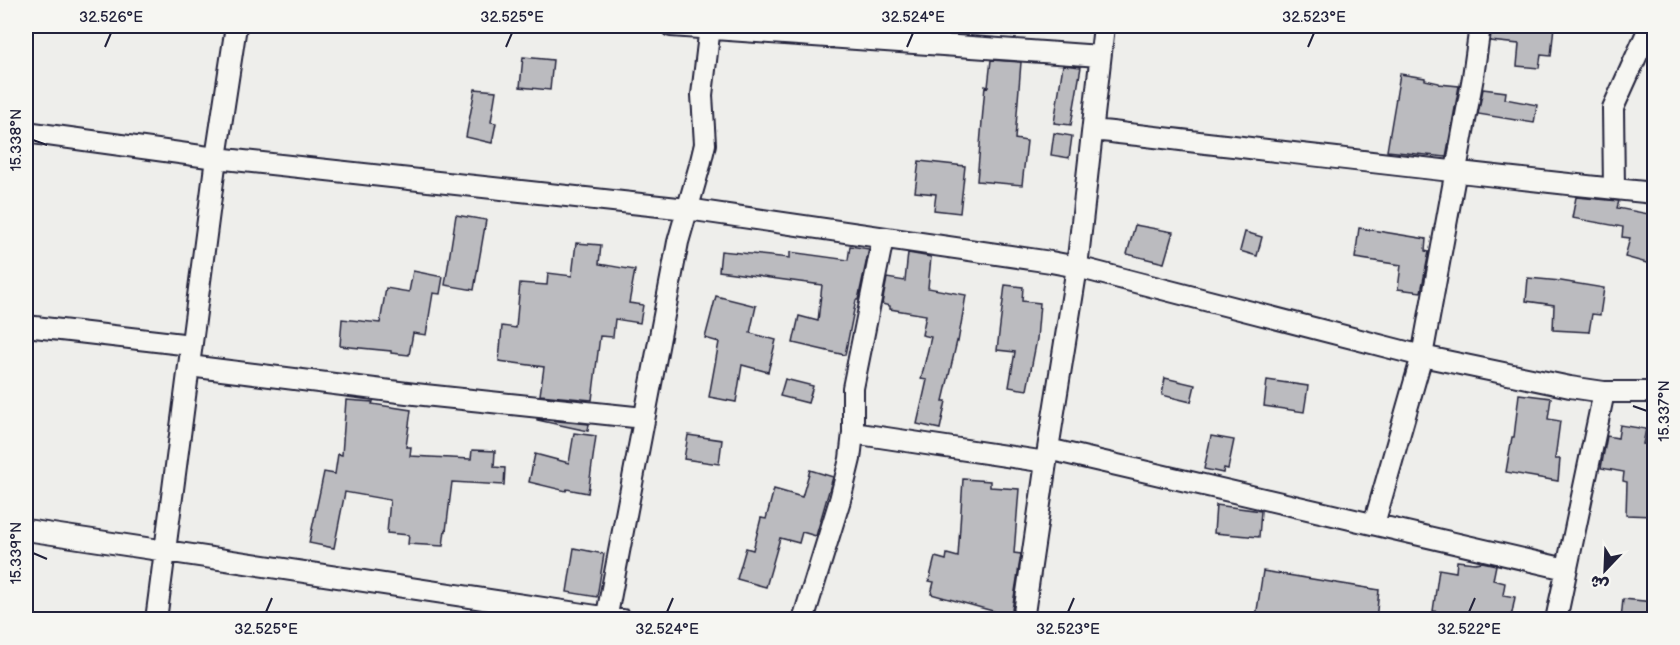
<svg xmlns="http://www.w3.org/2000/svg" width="1680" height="645" viewBox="0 0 1680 645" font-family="'Balsamiq Sans','Playpen Sans Arabic',sans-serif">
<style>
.building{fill:#bbbbbf;stroke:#22223b;stroke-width:1.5}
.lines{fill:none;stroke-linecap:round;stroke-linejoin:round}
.minor-casing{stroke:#22223b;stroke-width:24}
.minor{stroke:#f6f6f2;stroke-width:20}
.ticks{fill:none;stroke:#22223b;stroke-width:2}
.neatline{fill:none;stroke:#22223b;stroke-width:2}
.ticks-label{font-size:15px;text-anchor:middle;fill:#22223b}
</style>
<rect width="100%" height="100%" fill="#eeeeeb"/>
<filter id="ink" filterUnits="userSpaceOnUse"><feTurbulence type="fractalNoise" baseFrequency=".0167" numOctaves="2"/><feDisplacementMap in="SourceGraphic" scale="12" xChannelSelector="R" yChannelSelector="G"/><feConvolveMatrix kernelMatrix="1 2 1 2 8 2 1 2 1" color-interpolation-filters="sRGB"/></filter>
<g filter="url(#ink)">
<!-- building -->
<path class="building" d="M 1492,26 L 1554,26 L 1551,56 L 1541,55 L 1539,68 L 1517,66 L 1519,44 L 1490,41 Z
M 523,57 L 553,60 L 550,90 L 520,87 Z
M 991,60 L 1021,62 L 1015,139 L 1027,141 L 1022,185 L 977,181 L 985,86 L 988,87 Z
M 1063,65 L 1081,67 L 1071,125 L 1054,123 Z
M 1400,74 L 1425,78 L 1425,80 L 1439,83 L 1439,84 L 1459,86 L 1446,157 L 1387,151 Z
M 475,89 L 496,91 L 491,122 L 496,123 L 492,143 L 466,137 Z
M 1483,89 L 1506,92 L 1505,99 L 1537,105 L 1534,123 L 1478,114 Z
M 1054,133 L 1072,136 L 1069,158 L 1051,155 Z
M 919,161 L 965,166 L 960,213 L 934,210 L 936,194 L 915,192 Z
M 1576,197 L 1619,201 L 1617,208 L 1654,215 L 1654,265 L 1625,257 L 1630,238 L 1622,237 L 1623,227 L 1572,218 Z
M 456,215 L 486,220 L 474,290 L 445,285 Z
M 1135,225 L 1173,232 L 1164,263 L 1127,254 Z
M 1359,228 L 1426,239 L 1425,251 L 1429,252 L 1421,292 L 1398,289 L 1401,265 L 1355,258 Z
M 1245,232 L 1262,237 L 1257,256 L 1240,251 Z
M 576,243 L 601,245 L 599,264 L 635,270 L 629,303 L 643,305 L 640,323 L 615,319 L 613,337 L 600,336 L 592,400 L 540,395 L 544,367 L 499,361 L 502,326 L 516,328 L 520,283 L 547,285 L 548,273 L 572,276 Z
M 850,246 L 869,249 L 858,300 L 856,300 L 845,355 L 793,343 L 799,316 L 818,321 L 822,285 L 719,271 L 721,251 L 790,258 L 790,252 L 848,260 Z
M 908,253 L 931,257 L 928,288 L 966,295 L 958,342 L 957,341 L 943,401 L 946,401 L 940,429 L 917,424 L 927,380 L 921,379 L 931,337 L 922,335 L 926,315 L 890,309 L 890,306 L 882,304 L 887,278 L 905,281 Z
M 413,271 L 443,277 L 440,294 L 433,293 L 426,335 L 413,333 L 409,355 L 391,353 L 391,351 L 340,346 L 342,319 L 380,323 L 386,288 L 409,292 Z
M 1528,278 L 1561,281 L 1604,288 L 1600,315 L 1592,314 L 1589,332 L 1553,330 L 1554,305 L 1526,301 Z
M 1005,285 L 1023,287 L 1022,301 L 1040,303 L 1037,339 L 1027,390 L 1009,387 L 1015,352 L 997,350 Z
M 716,296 L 756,306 L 750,333 L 776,340 L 768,372 L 742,365 L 736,402 L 709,397 L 719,342 L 705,338 Z
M 1165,378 L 1195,385 L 1191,402 L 1162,395 Z
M 785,379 L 813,386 L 808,403 L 780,396 Z
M 1267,380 L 1308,386 L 1304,412 L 1264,406 Z
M 1519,394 L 1551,398 L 1548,419 L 1560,421 L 1555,459 L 1560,459 L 1558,481 L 1506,472 L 1512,437 L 1514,437 Z
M 346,400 L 373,402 L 372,404 L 411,410 L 406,447 L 411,447 L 410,456 L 471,459 L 472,450 L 495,451 L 494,467 L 505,468 L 504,485 L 452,482 L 446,531 L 445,530 L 443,546 L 408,544 L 409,535 L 387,533 L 390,500 L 345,492 L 334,548 L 309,543 L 324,472 L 335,474 L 338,454 L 342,455 Z
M 537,419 L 589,424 L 588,431 L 537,420 Z
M 1620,425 L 1646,429 L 1643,444 L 1654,445 L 1654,516 L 1626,515 L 1627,482 L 1623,481 L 1624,472 L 1601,468 L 1607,436 L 1618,438 Z
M 574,433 L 596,436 L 588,493 L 567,489 L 566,491 L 529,482 L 535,454 L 569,463 Z
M 688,435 L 722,440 L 719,464 L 684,459 Z
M 1211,436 L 1234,440 L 1228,469 L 1224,468 L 1223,473 L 1204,469 Z
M 810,470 L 833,477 L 816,536 L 802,532 L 799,543 L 780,538 L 766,587 L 737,579 L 746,548 L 753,550 L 761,518 L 766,519 L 774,489 L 802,497 Z
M 963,479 L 990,481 L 990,487 L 1019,489 L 1014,553 L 1021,554 L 1011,616 L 931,594 L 934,582 L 929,581 L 935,557 L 946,560 L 947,554 L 958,557 Z
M 1216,505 L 1261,511 L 1259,537 L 1214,533 Z
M 574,548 L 604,554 L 597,597 L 567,592 Z
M 1457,561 L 1475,563 L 1482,562 L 1496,565 L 1493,580 L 1505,583 L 1503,595 L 1515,597 L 1512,613 L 1504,620 L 1496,620 L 1433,611 L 1439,569 L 1456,572 Z
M 1263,571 L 1379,590 L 1376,620 L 1275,620 L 1256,617 Z
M 1623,599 L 1654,602 L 1654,620 L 1621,620 Z"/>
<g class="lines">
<defs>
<path id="minor" d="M 671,26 L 1100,56
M 1093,130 C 1280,151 1467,174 1654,193
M 26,132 L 216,158 L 687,209 L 1051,262 L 1077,267 L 1422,356 L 1570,387 L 1604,392 L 1654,392
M 1614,189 L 1613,108 L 1650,26
M 26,326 L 191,345
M 189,366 L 415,394 L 644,418
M 853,433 L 1046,462
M 1048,449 L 1566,569
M 1374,524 L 1422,356 L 1473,77 L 1480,26
M 26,530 L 623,620
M 156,620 L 216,158 L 236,26
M 606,620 L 678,242 L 700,165 L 705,144 L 702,95 L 710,26
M 803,620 L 840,500 L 850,459 L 853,433 L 853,388 L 883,238
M 1023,620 L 1048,449 L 1077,267 L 1104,26
M 1556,620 L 1604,392"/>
</defs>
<!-- minor casing -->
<use href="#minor" class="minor-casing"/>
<!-- minor -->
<use href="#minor" class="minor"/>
</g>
</g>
<!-- ticks -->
<path class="ticks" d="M 105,47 L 111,33M 506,47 L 512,33M 907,47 L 913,33M 1308,47 L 1314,33M 33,140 L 47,145M 1633,406 L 1647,411M 33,553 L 47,559M 266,612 L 272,598M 667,612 L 673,598M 1068,612 L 1074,598M 1469,612 L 1475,598"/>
<!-- margin -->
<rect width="1680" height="645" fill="none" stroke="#f6f6f2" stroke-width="66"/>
<!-- north arrow -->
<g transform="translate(1605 570) rotate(203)" stroke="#f6f6f2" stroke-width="4.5" paint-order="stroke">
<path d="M0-4.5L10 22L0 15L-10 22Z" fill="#22223b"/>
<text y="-9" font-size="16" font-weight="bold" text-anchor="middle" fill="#22223b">ش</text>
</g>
<rect x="33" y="33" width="1614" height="579" class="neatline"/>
<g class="ticks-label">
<text x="111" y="22">32.526°E</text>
<text x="512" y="22">32.525°E</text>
<text x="913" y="22">32.524°E</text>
<text x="1314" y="22">32.523°E</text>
<text transform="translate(16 140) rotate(-90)" y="5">15.338°N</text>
<text transform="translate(1664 411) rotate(-90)" y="5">15.337°N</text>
<text transform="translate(16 553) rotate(-90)" y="5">15.339°N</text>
<text x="266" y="634">32.525°E</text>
<text x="667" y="634">32.524°E</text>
<text x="1068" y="634">32.523°E</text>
<text x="1469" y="634">32.522°E</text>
</g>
</svg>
